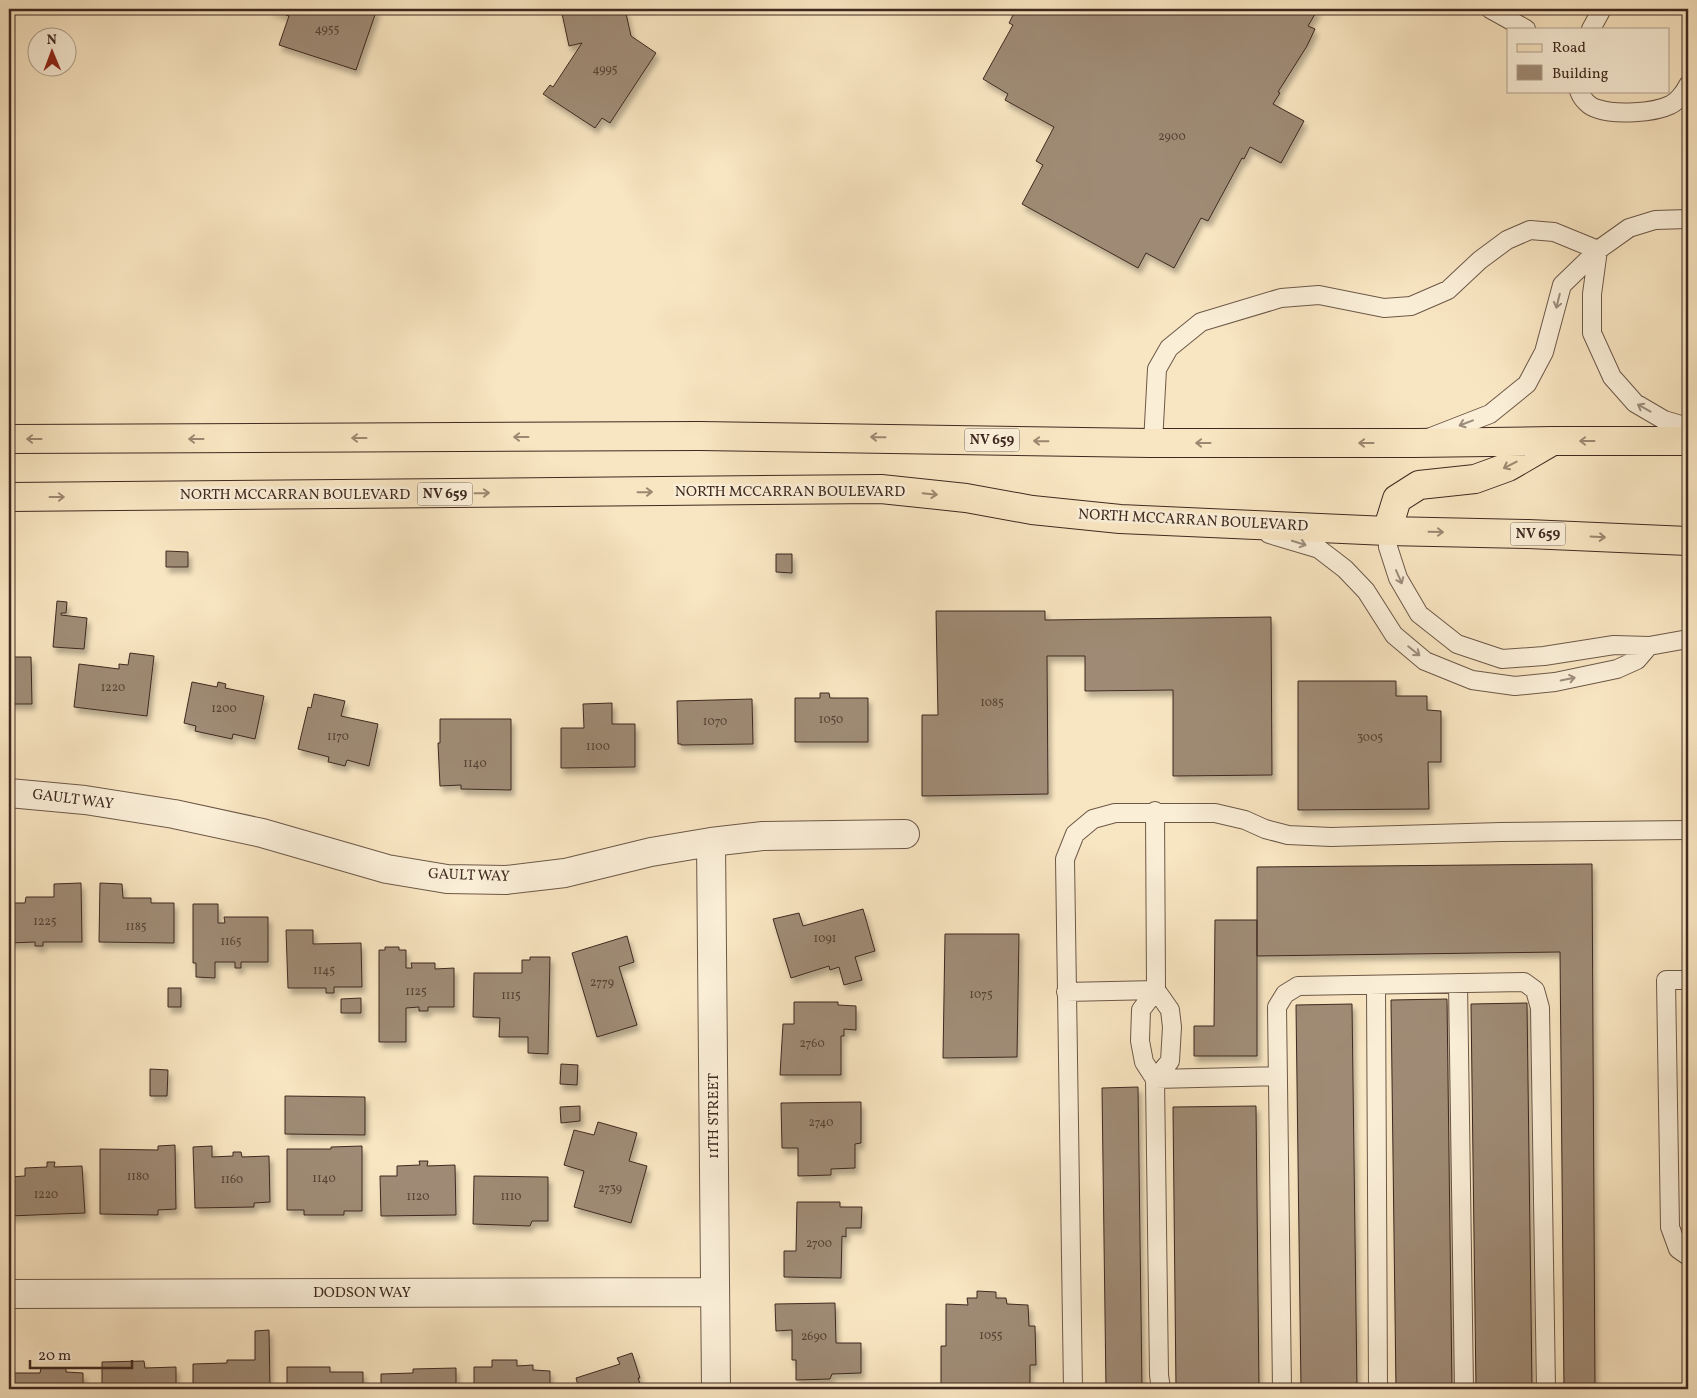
<svg xmlns="http://www.w3.org/2000/svg" width="1697" height="1398" viewBox="0 0 1697 1398" font-family="Vollkorn,serif">
<style>
.building{fill:#9f8b74;stroke:#3f2920;filter:url(#shadow)}
.lines{fill:none;stroke-linecap:round;stroke-linejoin:round}
.service-casing{stroke:#6d5848;stroke-width:20}
.minor-casing{stroke:#6d5848;stroke-width:30}
.primary-casing{stroke:#3f2920;stroke-width:30}
.service{stroke:#faeed7;stroke-width:18}
.minor{stroke:#faeed7;stroke-width:28}
.primary{stroke:#f8e5c1;stroke-width:28}
.oneway{stroke:#9c8c7c}
.oneway2{stroke:#9c8770}
.labels{text-anchor:middle;dominant-baseline:central;stroke-width:5;stroke-linejoin:round;paint-order:stroke}
.number-label{font-size:12px;fill:#574235}
.shield{fill:#faeed7;stroke:#776457;stroke-width:1}
.shield-label{font-size:14px;font-weight:bold;fill:#3f2920}
.street-label{font-size:15px;fill:#3f2920;stroke:#faeed7}
</style>
<defs>
<filter id="shadow"><feDropShadow dx="3" dy="5.5" stdDeviation="2.5" flood-color="#0004"/></filter>
</defs>
<rect width="100%" height="100%" fill="#f8e5c1"/>
<filter id="stains"><feTurbulence type="fractalNoise" baseFrequency=".004" numOctaves="4"/><feColorMatrix values="0 0 0 0 .2 0 0 0 0 .09 0 0 0 0 .02 0 0 0 .5 -.17"/></filter>
<radialGradient id="worn" r=".72"><stop offset=".6" stop-color="#630" stop-opacity="0"/><stop offset="1" stop-color="#630" stop-opacity=".3"/></radialGradient>
<!-- building -->
<path class="building" d="M 269,9 L 377,9 L 356,70 L 279,45 L 289,16 Z
M 561,9 L 625,9 L 631,36 L 656,53 L 610,123 L 602,118 L 595,128 L 543,94 L 550,85 L 553,87 L 582,43 L 569,46 Z
M 1009,9 L 1318,9 L 1308,26 L 1315,29 L 1307,46 L 1278,92 L 1280,93 L 1273,104 L 1304,121 L 1281,163 L 1250,147 L 1244,159 L 1242,158 L 1208,221 L 1201,218 L 1174,268 L 1146,253 L 1138,268 L 1022,204 L 1043,165 L 1036,161 L 1054,127 L 1005,100 L 1008,94 L 983,79 L 1013,25 L 1009,23 L 1014,13 Z
M 166,551 L 188,552 L 188,567 L 166,567 Z
M 776,554 L 792,554 L 792,573 L 776,572 Z
M 57,601 L 67,602 L 66,613 L 61,613 L 61,615 L 87,618 L 84,649 L 53,647 Z
M 936,611 L 1045,611 L 1045,620 L 1271,617 L 1272,775 L 1173,776 L 1173,690 L 1085,691 L 1085,656 L 1047,656 L 1048,794 L 922,796 L 922,715 L 938,715 Z
M 130,653 L 154,656 L 147,716 L 74,707 L 79,664 L 119,669 L 119,664 L 128,665 Z
M 9,657 L 31,657 L 32,704 L 9,704 Z
M 1298,681 L 1396,681 L 1396,696 L 1427,696 L 1427,710 L 1441,711 L 1441,762 L 1428,762 L 1429,809 L 1298,810 Z
M 192,682 L 217,687 L 218,682 L 226,684 L 225,688 L 264,696 L 255,739 L 233,734 L 232,739 L 195,731 L 196,726 L 184,723 Z
M 820,693 L 829,693 L 830,698 L 868,698 L 868,742 L 795,742 L 795,698 L 820,698 Z
M 314,694 L 345,701 L 341,716 L 378,724 L 369,766 L 347,760 L 345,766 L 329,762 L 328,762 L 329,757 L 298,749 L 308,707 L 311,708 Z
M 752,699 L 753,744 L 681,745 L 681,744 L 678,744 L 677,701 Z
M 612,703 L 612,724 L 635,724 L 635,767 L 561,768 L 561,728 L 584,728 L 583,704 Z
M 440,719 L 511,719 L 511,790 L 461,789 L 461,785 L 440,786 L 438,743 L 440,743 Z
M 1592,864 L 1595,1389 L 1564,1389 L 1560,952 L 1257,956 L 1257,867 Z
M 81,883 L 82,942 L 43,942 L 43,946 L 35,946 L 35,942 L 9,943 L 9,903 L 25,903 L 26,897 L 54,897 L 54,884 Z
M 100,883 L 122,884 L 123,898 L 151,898 L 151,903 L 174,903 L 174,943 L 99,942 Z
M 193,904 L 218,904 L 218,923 L 225,923 L 224,917 L 268,917 L 268,962 L 241,962 L 241,968 L 235,968 L 235,962 L 215,962 L 215,978 L 196,977 L 196,963 L 193,963 Z
M 863,909 L 875,951 L 855,957 L 862,980 L 844,985 L 839,967 L 830,970 L 829,966 L 791,978 L 773,919 L 799,913 L 803,926 Z
M 1215,920 L 1257,920 L 1257,1056 L 1194,1056 L 1194,1026 L 1214,1026 Z
M 286,930 L 313,930 L 313,944 L 361,943 L 362,987 L 334,987 L 334,993 L 326,993 L 326,988 L 288,988 Z
M 945,934 L 1019,934 L 1017,1057 L 943,1058 Z
M 627,936 L 634,962 L 619,967 L 637,1025 L 597,1037 L 572,953 Z
M 385,947 L 399,947 L 399,950 L 406,950 L 406,968 L 412,968 L 411,963 L 435,963 L 435,969 L 454,968 L 454,1007 L 428,1007 L 428,1011 L 419,1011 L 419,1007 L 406,1008 L 406,1042 L 379,1042 L 379,950 L 385,950 Z
M 530,957 L 550,957 L 548,1054 L 528,1053 L 528,1037 L 499,1037 L 500,1018 L 473,1017 L 474,973 L 522,973 L 522,960 L 530,960 Z
M 168,988 L 181,988 L 181,1007 L 168,1007 Z
M 361,998 L 361,1013 L 341,1013 L 341,999 Z
M 1447,999 L 1452,1389 L 1396,1389 L 1391,1000 Z
M 794,1002 L 838,1002 L 838,1005 L 856,1006 L 856,1030 L 844,1029 L 844,1036 L 841,1036 L 841,1075 L 780,1075 L 783,1024 L 794,1024 Z
M 1527,1003 L 1532,1389 L 1476,1389 L 1471,1004 Z
M 1352,1004 L 1357,1389 L 1301,1389 L 1296,1005 Z
M 561,1064 L 578,1065 L 577,1085 L 560,1084 Z
M 150,1069 L 168,1070 L 167,1096 L 150,1096 Z
M 1138,1087 L 1142,1389 L 1106,1389 L 1102,1088 Z
M 285,1096 L 365,1097 L 365,1135 L 285,1134 Z
M 861,1102 L 861,1143 L 855,1144 L 855,1168 L 831,1169 L 831,1175 L 798,1176 L 798,1148 L 782,1148 L 781,1103 Z
M 580,1106 L 580,1121 L 561,1123 L 560,1107 Z
M 1256,1106 L 1259,1389 L 1176,1389 L 1173,1107 Z
M 598,1122 L 637,1133 L 629,1161 L 647,1166 L 631,1223 L 574,1207 L 584,1171 L 564,1165 L 574,1130 L 594,1135 Z
M 175,1145 L 176,1209 L 158,1210 L 158,1215 L 100,1214 L 100,1149 L 158,1150 L 158,1146 Z
M 212,1146 L 212,1157 L 233,1156 L 233,1152 L 241,1152 L 242,1157 L 269,1156 L 270,1202 L 254,1203 L 254,1207 L 195,1208 L 193,1147 Z
M 362,1146 L 362,1211 L 344,1211 L 344,1215 L 304,1215 L 304,1210 L 287,1210 L 287,1149 L 331,1149 L 331,1147 Z
M 419,1161 L 428,1161 L 427,1166 L 455,1165 L 456,1215 L 381,1216 L 380,1176 L 397,1176 L 397,1166 L 420,1165 Z
M 47,1162 L 55,1162 L 54,1167 L 82,1166 L 85,1213 L 9,1216 L 9,1177 L 25,1176 L 25,1168 L 47,1167 Z
M 474,1176 L 548,1177 L 548,1221 L 532,1221 L 530,1226 L 473,1224 Z
M 797,1202 L 840,1202 L 840,1207 L 862,1207 L 861,1228 L 846,1228 L 846,1237 L 842,1236 L 841,1278 L 784,1277 L 784,1251 L 796,1251 Z
M 977,1291 L 996,1292 L 996,1298 L 1006,1298 L 1007,1304 L 1028,1305 L 1029,1326 L 1035,1326 L 1036,1365 L 1030,1365 L 1030,1389 L 946,1389 L 946,1384 L 941,1384 L 941,1346 L 946,1346 L 946,1304 L 968,1305 L 967,1298 L 977,1298 Z
M 835,1303 L 836,1343 L 861,1343 L 861,1373 L 832,1374 L 830,1379 L 796,1380 L 796,1360 L 792,1360 L 792,1330 L 776,1331 L 775,1304 Z
M 269,1330 L 270,1389 L 193,1389 L 193,1364 L 227,1363 L 227,1360 L 255,1360 L 255,1331 Z
M 632,1353 L 640,1378 L 638,1378 L 640,1384 L 631,1389 L 579,1389 L 576,1378 L 620,1364 L 617,1358 Z
M 492,1360 L 517,1360 L 517,1366 L 533,1365 L 533,1370 L 550,1371 L 550,1389 L 474,1389 L 474,1367 L 492,1367 Z
M 144,1361 L 145,1368 L 176,1367 L 176,1389 L 102,1389 L 102,1362 Z
M 287,1367 L 330,1367 L 330,1372 L 363,1372 L 363,1389 L 287,1389 Z
M 41,1368 L 66,1368 L 66,1372 L 83,1373 L 83,1389 L 9,1389 L 9,1373 L 40,1373 Z
M 456,1368 L 456,1389 L 381,1389 L 381,1374 L 413,1373 L 413,1369 Z"/>
<g class="lines">
<defs>
<path id="service" d="M 1490,9 L 1526,29
M 1591,29 L 1602,9
M 1579,91 C 1582,99 1589,107 1598,109 C 1615,115 1654,113 1670,105 C 1677,102 1685,92 1688,85
M 1598,250 L 1592,294 L 1592,333 L 1612,377 L 1635,403 L 1664,420 L 1688,427
M 1431,437 L 1490,414 L 1527,384 L 1544,352 L 1562,285 L 1598,250 L 1629,228 L 1655,220 L 1688,219
M 1153,443 L 1157,369 L 1169,348 L 1201,322 L 1281,298 L 1319,295 L 1384,308 L 1411,306 L 1448,290 L 1480,260 L 1507,240 L 1530,230 L 1554,232 L 1598,250
M 1387,531 L 1388,547 L 1398,578 L 1419,614 L 1457,644 L 1502,659 L 1544,656 L 1614,645 L 1649,646 L 1688,639
M 1269,534 L 1319,549 L 1345,569 L 1366,591 L 1394,635 L 1425,661 L 1472,680 L 1515,686 L 1555,682 L 1617,669 L 1637,660 L 1649,646
M 1688,980 L 1666,980 L 1670,1227 L 1678,1249 L 1688,1256
M 1458,983 L 1464,1389
M 1376,985 L 1378,1389
M 1156,990 L 1170,1010 L 1172,1027 L 1170,1061 L 1155,1079 L 1144,1062 L 1140,1041 L 1141,1010 Z
M 1066,992 L 1156,990 L 1155,811
M 1073,1389 L 1065,859 L 1075,834 L 1093,819 L 1115,813 L 1215,813 L 1245,820 L 1265,829 L 1288,835 L 1331,837 L 1501,832 L 1688,830
M 1161,1389 L 1159,1375 L 1155,1079 L 1278,1076
M 1282,1389 L 1277,1007 L 1285,994 L 1298,986 L 1524,982 L 1535,990 L 1540,1008 L 1546,1389"/>
<path id="minor" d="M 9,793 L 85,800 L 174,814 L 262,833 L 387,869 L 447,879 L 506,880 L 565,873 L 651,852 L 711,842 L 763,836 L 905,834
M 711,842 L 716,1389
M 9,1294 L 715,1292"/>
<path id="primary" d="M 9,439 L 700,436 L 1149,443 L 1415,443 L 1552,441 L 1688,441
M 9,497 L 881,489 L 966,498 L 1032,510 L 1120,519 L 1387,531 L 1528,534 L 1688,541
M 1387,531 L 1397,499 L 1419,485 L 1475,479 L 1508,467 L 1551,442"/>
</defs>
<!-- service casing -->
<use href="#service" class="service-casing"/>
<!-- minor casing -->
<use href="#minor" class="minor-casing"/>
<!-- primary casing -->
<use href="#primary" class="primary-casing"/>
<!-- service -->
<use href="#service" class="service"/>
<!-- minor -->
<use href="#minor" class="minor"/>
<!-- primary -->
<use href="#primary" class="primary"/>
</g>
<!-- one-way arrows -->
<defs><path id="oneway-shaft" d="M-6 0H5M1.5-3L5.5 0L1.5 3" fill="none" stroke-width="1.6" stroke-linecap="round" stroke-linejoin="round" transform="scale(1.25)"/></defs>
<g class="oneway">
<use href="#oneway-shaft" transform="translate(1558 301) rotate(104)"/>
<use href="#oneway-shaft" transform="translate(1644 408) rotate(-151)"/>
<use href="#oneway-shaft" transform="translate(1466 423) rotate(159)"/>
<use href="#oneway-shaft" transform="translate(1299 543) rotate(17)"/>
<use href="#oneway-shaft" transform="translate(1399 577) rotate(66)"/>
<use href="#oneway-shaft" transform="translate(1414 651) rotate(39)"/>
<use href="#oneway-shaft" transform="translate(1568 679) rotate(-12)"/>
</g>
<g class="oneway2">
<use href="#oneway-shaft" transform="translate(521 437) rotate(180)"/>
<use href="#oneway-shaft" transform="translate(878 437) rotate(-179)"/>
<use href="#oneway-shaft" transform="translate(359 438) rotate(180)"/>
<use href="#oneway-shaft" transform="translate(34 439) rotate(180)"/>
<use href="#oneway-shaft" transform="translate(196 439) rotate(180)"/>
<use href="#oneway-shaft" transform="translate(1041 441) rotate(-179)"/>
<use href="#oneway-shaft" transform="translate(1587 441) rotate(-180)"/>
<use href="#oneway-shaft" transform="translate(1203 443) rotate(-180)"/>
<use href="#oneway-shaft" transform="translate(1366 443) rotate(-180)"/>
<use href="#oneway-shaft" transform="translate(1510 465) rotate(153)"/>
<use href="#oneway-shaft" transform="translate(645 492) rotate(-1)"/>
<use href="#oneway-shaft" transform="translate(482 493) rotate(-1)"/>
<use href="#oneway-shaft" transform="translate(930 494) rotate(6)"/>
<use href="#oneway-shaft" transform="translate(57 497)"/>
<use href="#oneway-shaft" transform="translate(1436 532) rotate(1)"/>
<use href="#oneway-shaft" transform="translate(1598 537) rotate(3)"/>
</g>
<g class="labels">
<!-- number labels -->
<g class="number-label">
<text x="327" y="30">4955</text>
<text x="605" y="70">4995</text>
<text x="1172" y="137">2900</text>
<text x="113" y="688">1220</text>
<text x="992" y="703">1085</text>
<text x="224" y="709">1200</text>
<text x="831" y="720">1050</text>
<text x="715" y="722">1070</text>
<text x="338" y="737">1170</text>
<text x="1370" y="738">3005</text>
<text x="598" y="747">1100</text>
<text x="475" y="764">1140</text>
<text x="45" y="922">1225</text>
<text x="136" y="927">1185</text>
<text x="825" y="939">1091</text>
<text x="231" y="942">1165</text>
<text x="324" y="971">1145</text>
<text x="602" y="983">2779</text>
<text x="416" y="992">1125</text>
<text x="981" y="995">1075</text>
<text x="511" y="996">1115</text>
<text x="812" y="1044">2760</text>
<text x="821" y="1123">2740</text>
<text x="138" y="1177">1180</text>
<text x="324" y="1179">1140</text>
<text x="232" y="1180">1160</text>
<text x="610" y="1189">2739</text>
<text x="46" y="1195">1220</text>
<text x="418" y="1197">1120</text>
<text x="511" y="1197">1110</text>
<text x="819" y="1244">2700</text>
<text x="991" y="1336">1055</text>
<text x="814" y="1337">2690</text>
</g>
<!-- shield labels -->
<g class="shield">
<rect x="964.5" y="428.5" width="55" height="23" rx="4"/>
<rect x="417.5" y="482.5" width="55" height="23" rx="4"/>
<rect x="1510.5" y="522.5" width="55" height="23" rx="4"/>
</g>
<g class="shield-label">
<text x="992" y="440">NV 659</text>
<text x="445" y="494">NV 659</text>
<text x="1538" y="534">NV 659</text>
</g>
<!-- street labels -->
<g class="street-label">
<text x="790" y="492">NORTH MCCARRAN BOULEVARD</text>
<text x="295" y="495">NORTH MCCARRAN BOULEVARD</text>
<text transform="translate(1193 521) rotate(3)">NORTH MCCARRAN BOULEVARD</text>
<text transform="translate(73 800) rotate(7)">GAULT WAY</text>
<text transform="translate(469 876) rotate(2)">GAULT WAY</text>
<text transform="translate(714 1116) rotate(-90)">11TH STREET</text>
<text x="362" y="1293">DODSON WAY</text>
</g>
</g>
<!-- margin -->
<rect width="1697" height="1398" fill="none" stroke="#f8e5c1" stroke-width="30"/>
<rect x="10" y="10" width="1677" height="1378" fill="none" stroke="#3f2920" stroke-width="2.5"/>
<rect x="15" y="15" width="1667" height="1368" fill="none" stroke="#3f2920"/>
<!-- legend -->
<rect x="1507" y="28" width="162" height="65" fill="#faeed7" stroke="#af9f8e"/>
<rect x="1517" y="44" width="25" height="8" fill="#f8e5c1" stroke="#af9f8e"/>
<text x="1552" y="52" font-size="15" fill="#3f2920">Road</text>
<rect x="1517" y="65" width="25" height="15" fill="#9f8b74" stroke="#af9f8e"/>
<text x="1552" y="78" font-size="15" fill="#3f2920">Building</text>
<!-- north arrow -->
<g transform="translate(52 52) rotate(359)"><circle r="24" fill="#faeed7" stroke="#af9f8e"/>
<path d="M0-4L9 19L0 12L-9 19Z" fill="#8f2418"/>
<text y="-8" font-size="14" font-weight="bold" text-anchor="middle" fill="#3f2920">N</text>
</g>
<!-- scale -->
<path d="M30 1360v8h102v-8" fill="none" stroke="#3f2920" stroke-width="2.5"/>
<text x="38" y="1360" font-size="15" fill="#3f2920" stroke="#faeed7" stroke-width="4" paint-order="stroke">20 m</text>
<rect width="100%" height="100%" filter="url(#stains)"/>
<rect width="100%" height="100%" fill="url(#worn)"/>
</svg>
